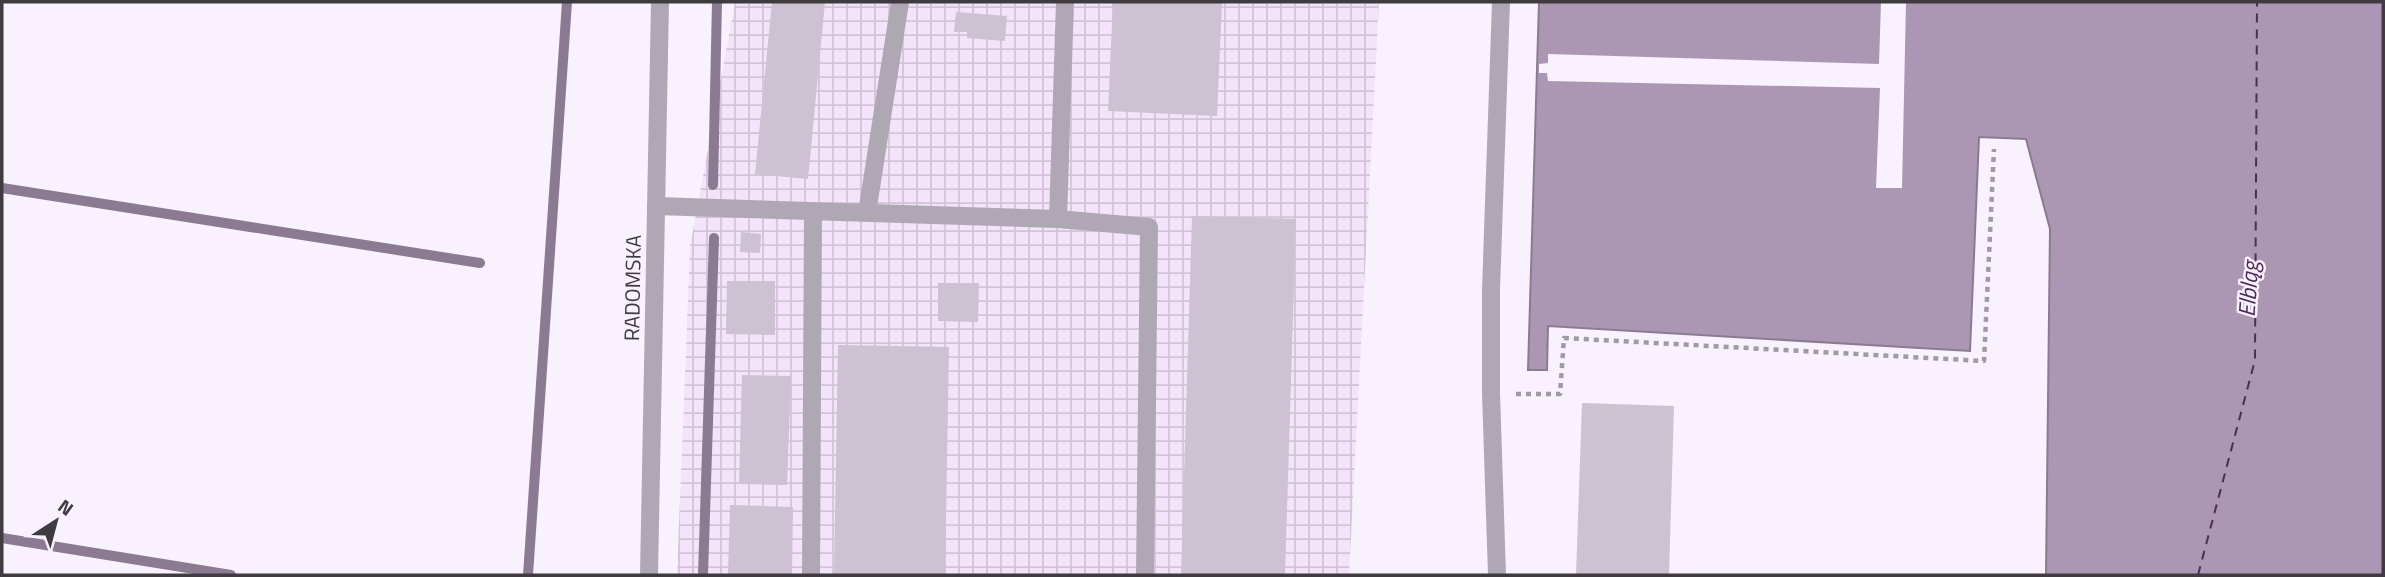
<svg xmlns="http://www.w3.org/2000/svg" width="2385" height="577" viewBox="0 0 2385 577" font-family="'Titillium Web',sans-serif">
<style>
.industrial{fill:url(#industrial-grid)}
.water{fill:#ab97b4;stroke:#8b7b92;stroke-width:2}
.pier{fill:#f9f1fd}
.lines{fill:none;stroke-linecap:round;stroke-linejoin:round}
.stream{stroke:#8b7b92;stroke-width:10}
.ferry{stroke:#4b2e57;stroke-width:2;stroke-dasharray:9 7;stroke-linecap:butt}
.building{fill:#ccc2d1}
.path{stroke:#a09aa3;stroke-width:4.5;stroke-dasharray:5 5;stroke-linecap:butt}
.service{stroke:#b0a7b4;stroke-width:18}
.tertiary{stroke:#b0a7b4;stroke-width:18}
.labels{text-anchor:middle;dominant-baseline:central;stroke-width:5;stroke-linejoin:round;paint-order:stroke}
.street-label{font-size:21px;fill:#3f3b41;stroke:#f9f1fd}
.water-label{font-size:23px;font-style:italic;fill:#4b2e57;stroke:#f9f1fd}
</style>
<defs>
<pattern id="industrial-grid" width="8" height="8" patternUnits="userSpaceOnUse" patternTransform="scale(1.75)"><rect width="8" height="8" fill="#f3e4f9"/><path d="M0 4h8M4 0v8" fill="none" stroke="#d1c4d7"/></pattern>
</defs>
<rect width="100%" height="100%" fill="#f9f1fd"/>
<!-- industrial -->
<path class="industrial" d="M 735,2 L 1379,2 L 1349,575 L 677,575 L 690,247 Z"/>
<!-- water -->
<path class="water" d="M 1539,2 L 2383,2 L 2383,575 L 2046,575 L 2050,229 L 2026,139 L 1979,137 L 1970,351 L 1548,326 L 1547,370 L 1528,370 Z"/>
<!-- pier -->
<path class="pier" d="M 1881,2 L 1906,2 L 1902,188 L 1876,188 L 1880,88 L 1548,81 L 1547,73 L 1539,73 L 1539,64 L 1548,63 L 1548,54 L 1879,64 Z"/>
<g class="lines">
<!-- stream -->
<path class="stream" d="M 713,185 L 717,2
M 2,188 L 480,263
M 2,538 L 231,575
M 528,575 L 567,2
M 703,575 L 714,238"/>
<!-- ferry -->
<path class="ferry" d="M 2198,575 L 2255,360 L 2257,2"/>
</g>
<!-- building -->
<path class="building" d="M 772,2 L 825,2 L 808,179 L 755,174 Z
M 1113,2 L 1222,2 L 1217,116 L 1108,111 Z
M 956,12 L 1007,16 L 1005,41 L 967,38 L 967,32 L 954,32 Z
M 1192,216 L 1296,219 L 1285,575 L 1181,575 Z
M 741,232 L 761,234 L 760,253 L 740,252 Z
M 727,281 L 775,281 L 775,335 L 726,334 Z
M 938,283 L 979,283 L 978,322 L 938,321 Z
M 838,345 L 949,347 L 945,575 L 834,575 Z
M 742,375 L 791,376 L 787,485 L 739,484 Z
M 1582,403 L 1674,406 L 1669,575 L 1576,575 Z
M 730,505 L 793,507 L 792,575 L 728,575 Z"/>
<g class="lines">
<!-- path -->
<path class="path" d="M 1516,394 L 1560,394 L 1564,338 L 1984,361 L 1994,149"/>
<!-- service -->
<path class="service" d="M 656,206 L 1058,219 L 1065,2
M 867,213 L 900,2
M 1058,219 L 1149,227 L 1145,575
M 811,575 L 813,211
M 1497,575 L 1491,393 L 1491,290 L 1501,2"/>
<!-- tertiary -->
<path class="tertiary" d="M 649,575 L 660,2"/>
</g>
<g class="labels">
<!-- street labels -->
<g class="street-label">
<text transform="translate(632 288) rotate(-89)">RADOMSKA</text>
</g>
<!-- water labels -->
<g class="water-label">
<text transform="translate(2248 289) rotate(-86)">Elbląg</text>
</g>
</g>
<!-- border -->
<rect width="2385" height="577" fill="none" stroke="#3f3b41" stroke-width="7"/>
<!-- north arrow -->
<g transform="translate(56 521) rotate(36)" stroke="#f9f1fd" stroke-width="5" paint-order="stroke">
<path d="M0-5L12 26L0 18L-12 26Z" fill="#3f3b41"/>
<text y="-10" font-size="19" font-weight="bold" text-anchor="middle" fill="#3f3b41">N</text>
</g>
</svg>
